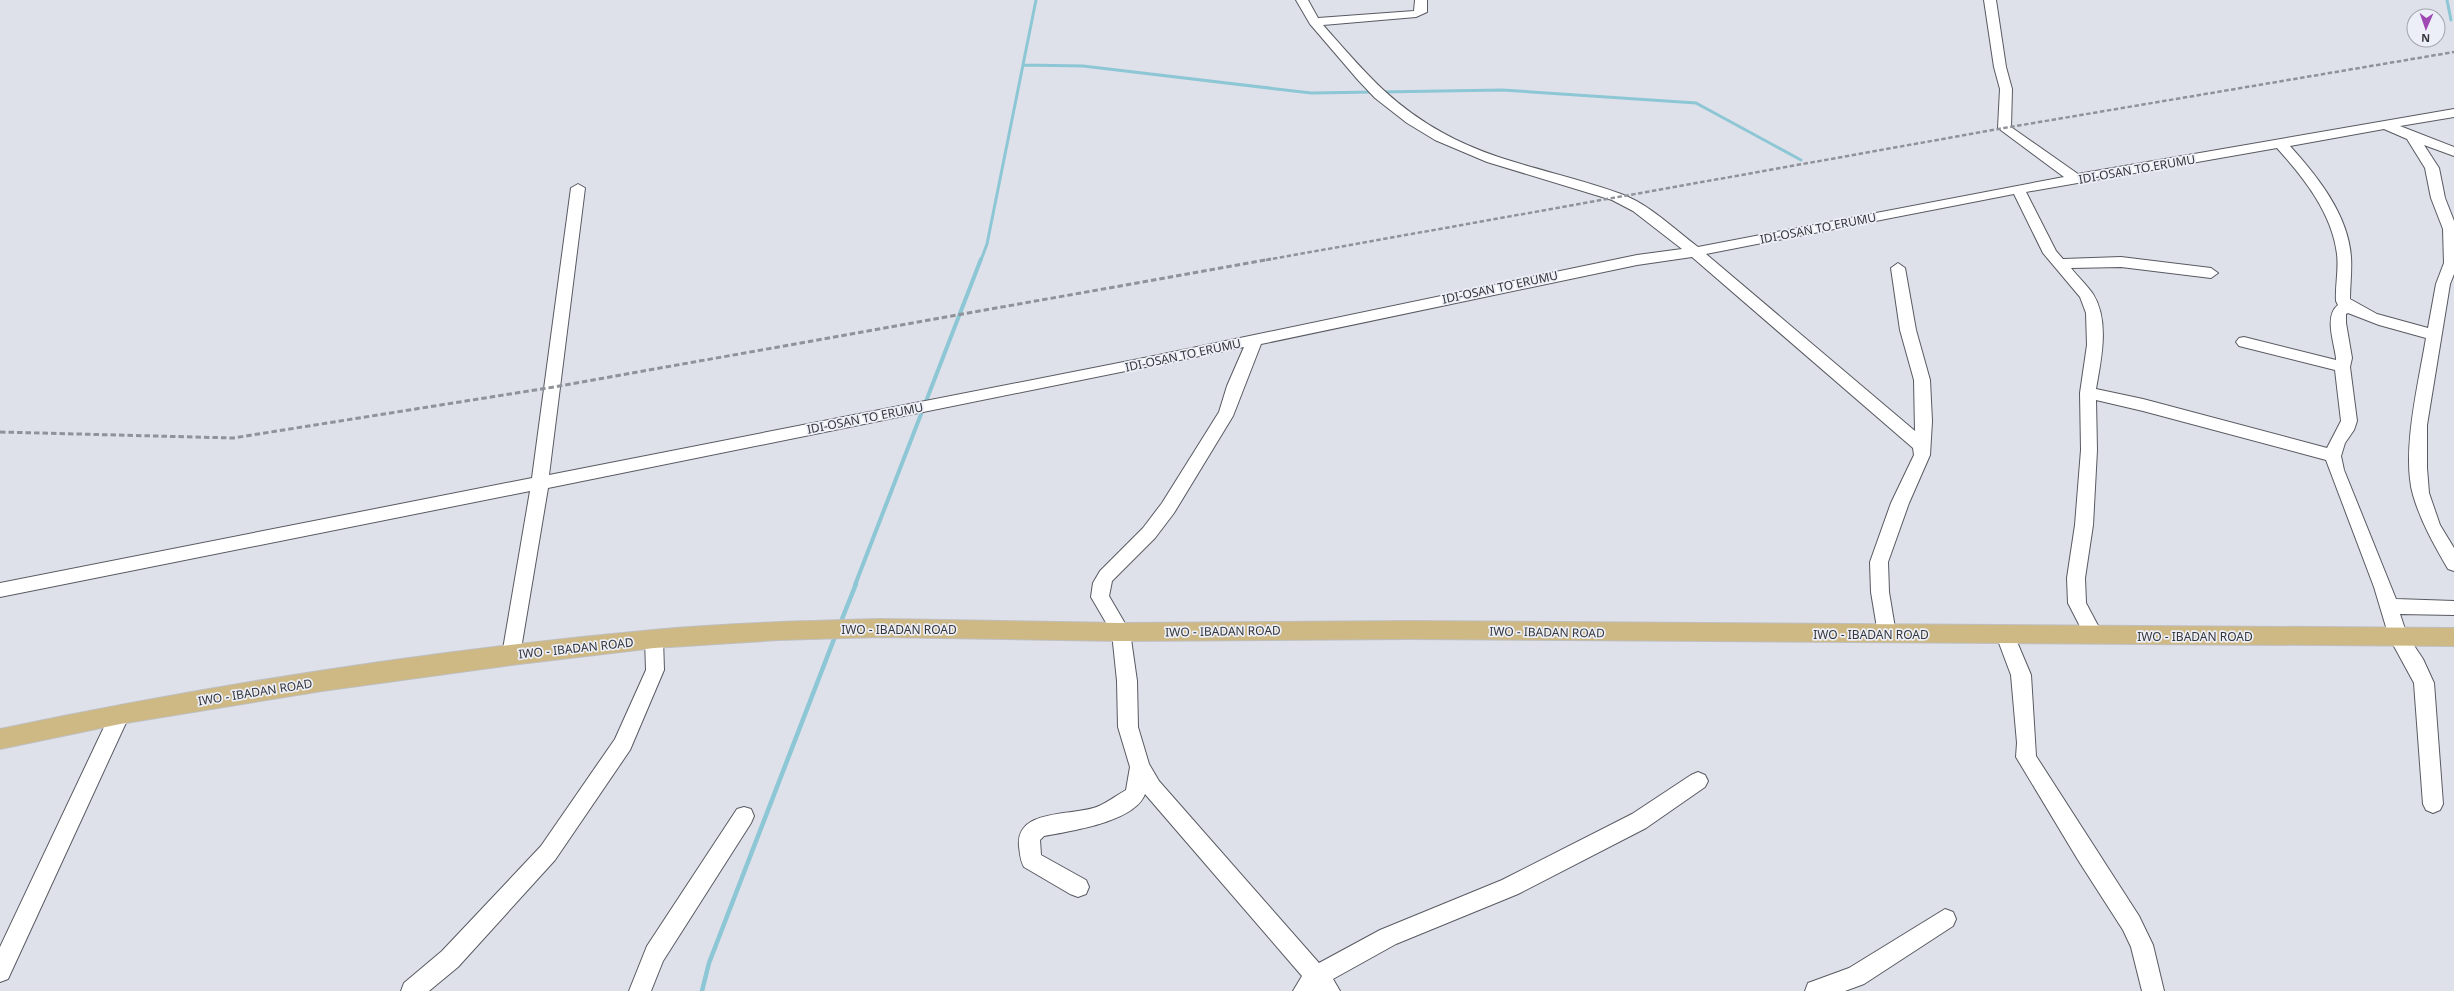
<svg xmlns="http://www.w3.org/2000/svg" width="2454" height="991" viewBox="0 0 2454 991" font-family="'Noto Sans',sans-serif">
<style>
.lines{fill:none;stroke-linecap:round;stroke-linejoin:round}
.stream-far2{stroke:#8dc6d4;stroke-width:3}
.stream-far1{stroke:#8dc6d4;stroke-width:4}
.stream{stroke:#8dc6d4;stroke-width:4.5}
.minor-casing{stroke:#585a62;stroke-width:2}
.major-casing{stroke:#bebfc0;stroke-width:2}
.minor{fill:#fff;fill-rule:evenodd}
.major{fill:#ceb883;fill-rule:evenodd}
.rail-far1{stroke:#909299;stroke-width:2.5;stroke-dasharray:4.5 2.5;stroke-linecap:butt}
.rail{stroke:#909299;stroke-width:3;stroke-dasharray:5.5 3;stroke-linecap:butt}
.labels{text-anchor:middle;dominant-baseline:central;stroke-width:3.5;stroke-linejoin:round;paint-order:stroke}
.street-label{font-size:12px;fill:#35363a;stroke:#eceff7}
</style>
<rect width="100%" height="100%" fill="#dfe1ea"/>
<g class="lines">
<!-- stream-far2 -->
<path class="stream-far2" d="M 2447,0 L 2451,20
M 1023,65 L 1083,66 L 1311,93 L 1374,92
M 1380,92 L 1502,90 L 1696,103 L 1801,160
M 981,260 L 987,244 L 1036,0"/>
<!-- stream-far1 -->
<path class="stream-far1" d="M 855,585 L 981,259"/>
<!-- stream -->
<path class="stream" d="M 840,624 L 856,584
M 702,991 L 709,963 L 836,634"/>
<defs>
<path id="minor" d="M 1296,0 L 1308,0 L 1318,18 L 1414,11 L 1415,0 L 1427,0 L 1427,12 L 1416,17 L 1323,25 C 1362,69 1390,104 1443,133 C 1498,164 1563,172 1621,194 C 1649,204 1674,229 1698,247 L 2064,177 L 1998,128 L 2000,89 L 1994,67 L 1984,0 L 1996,0 L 2006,67 L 2012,89 L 2011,127 L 2078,174 L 2454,109 L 2454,117 L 2400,126 L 2454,147 L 2454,156 L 2424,145 L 2439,168 L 2445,198 L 2454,221 L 2454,274 L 2450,284 L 2427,425 L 2427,468 L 2429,493 L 2440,525 L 2454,548 L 2454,571 L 2448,569 C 2434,545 2421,522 2413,495 C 2401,452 2419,381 2426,338 L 2379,325 L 2348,313 L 2346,314 L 2346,323 L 2352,358 L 2350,367 L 2357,421 L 2354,430 L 2345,443 L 2341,456 L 2344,470 L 2396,599 L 2454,601 L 2454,615 L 2400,614 L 2407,635 L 2423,659 L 2434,683 L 2443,804 L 2440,810 L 2433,813 L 2426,810 L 2423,804 L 2414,683 L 2389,637 L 2374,587 L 2326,460 L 2143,411 L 2096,400 L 2097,450 L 2093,525 L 2085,578 L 2086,603 L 2103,635 L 2101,640 L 2094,643 L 2087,640 L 2068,603 L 2067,578 L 2075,525 L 2081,450 L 2080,393 L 2087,345 L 2086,313 L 2080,297 L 2043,253 L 2014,194 L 1706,254 L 1915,431 L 1914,380 L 1900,330 L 1891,268 L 1898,263 L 1905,268 L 1916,330 L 1930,380 L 1932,421 L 1930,455 L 1909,503 L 1888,562 L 1889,592 L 1896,634 L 1894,639 L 1887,642 L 1880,639 L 1878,634 L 1871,592 L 1870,562 L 1891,503 L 1914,455 L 1913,448 L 1692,257 L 1637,265 L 1261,344 L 1233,416 L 1174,513 L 1155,538 L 1112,581 L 1109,596 L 1130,632 L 1137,681 L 1138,727 L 1149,764 L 1159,781 L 1319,963 L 1380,930 L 1502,880 L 1632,814 L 1691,775 L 1698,772 L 1705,775 L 1708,781 L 1705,787 L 1646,828 L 1518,894 L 1396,944 L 1333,979 L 1340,991 L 1293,991 L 1302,976 L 1145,794 C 1135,822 1070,831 1044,836 L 1040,840 L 1041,855 L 1086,880 L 1089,887 L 1086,894 L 1078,897 L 1070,894 L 1024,867 C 1020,860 1020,853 1019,846 C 1016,807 1075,817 1099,806 C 1108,802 1117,795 1126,790 L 1130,767 L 1118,727 L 1117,681 L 1112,633 L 1091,597 L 1093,583 L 1100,571 L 1143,528 L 1162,503 L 1219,412 L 1227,386 L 1244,347 L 548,488 L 520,655 L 518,660 L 511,663 L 504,660 L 502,655 L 530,491 L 0,597 L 0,583 L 532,478 L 571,188 L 578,184 L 585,188 L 549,475 L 1149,357 L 1637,255 L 1682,249 L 1633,211 L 1612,200 L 1487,162 L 1435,140 L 1407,123 L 1375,98 L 1358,80 L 1310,24 ZM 2384,129 L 2407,139 L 2425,168 L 2431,198 L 2443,229 L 2444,263 L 2436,284 L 2428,328 L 2377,314 L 2350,299 C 2350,285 2352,271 2351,257 C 2348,214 2317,176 2290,146 ZM 2277,148 C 2304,178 2332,213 2337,254 C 2339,270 2335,286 2336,301 L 2338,305 C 2324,316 2334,342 2336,358 L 2336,360 L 2244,337 L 2239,338 L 2236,342 L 2239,346 L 2335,370 L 2341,421 L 2327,448 L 2143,399 L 2096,389 C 2101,360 2110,321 2093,294 C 2087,285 2078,277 2071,268 L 2121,267 L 2211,278 L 2218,273 L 2211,268 L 2121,257 L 2063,259 L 2056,251 L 2026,192 Z
M 2005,627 L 2012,630 L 2031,675 L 2036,756 L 2139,916 L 2153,945 L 2164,991 L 2142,991 L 2131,947 L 2123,930 L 2078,860 L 2016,757 L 2017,743 L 2011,675 L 1996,635 L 1998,630 Z
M 654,631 L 661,634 L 663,639 L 664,670 L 630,750 L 555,860 L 458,967 L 429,991 L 401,991 L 404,983 L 442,951 L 541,846 L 615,739 L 646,670 L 645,639 L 647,634 Z
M 120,706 L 127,708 L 130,714 L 8,979 L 0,982 L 0,947 L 113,708 Z
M 744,807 L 751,809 L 754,816 L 751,823 L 663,961 L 651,991 L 629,991 L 647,946 L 737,809 Z
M 1945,909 L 1953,912 L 1956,919 L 1953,926 L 1864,984 L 1845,991 L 1805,991 L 1808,983 L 1849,968 Z"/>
<path id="major" d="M 880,619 L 1121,623 L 1410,621 L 2454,628 L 2454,646 L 1410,639 L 1121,641 L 880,637 L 778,640 L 654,648 L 511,665 L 322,691 L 120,724 L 0,749 L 0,729 C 215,684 434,650 653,630 C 728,623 804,621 880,619 Z"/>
</defs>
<!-- minor casing -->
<use href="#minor" class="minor-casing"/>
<!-- major casing -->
<use href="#major" class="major-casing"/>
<!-- minor -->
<use href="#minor" class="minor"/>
<!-- major -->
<use href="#major" class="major"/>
<!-- rail-far1 -->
<path class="rail-far1" d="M 1266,260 L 2004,128 L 2454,52"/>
<!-- rail -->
<path class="rail" d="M 0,432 L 233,438 L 554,387 L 1271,259"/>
</g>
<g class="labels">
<!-- street labels -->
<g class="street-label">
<text transform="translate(2137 169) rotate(-10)">IDI-OSAN TO ERUMU</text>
<text transform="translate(1818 228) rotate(-11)">IDI-OSAN TO ERUMU</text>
<text transform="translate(1500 287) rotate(-12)">IDI-OSAN TO ERUMU</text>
<text transform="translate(1183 355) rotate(-12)">IDI-OSAN TO ERUMU</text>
<text transform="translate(865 418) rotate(-11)">IDI-OSAN TO ERUMU</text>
<text x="899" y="629">IWO - IBADAN ROAD</text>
<text transform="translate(1223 631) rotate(-1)">IWO - IBADAN ROAD</text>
<text transform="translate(1547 632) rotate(1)">IWO - IBADAN ROAD</text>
<text x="1871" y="634">IWO - IBADAN ROAD</text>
<text x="2195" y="636">IWO - IBADAN ROAD</text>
<text transform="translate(576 648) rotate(-6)">IWO - IBADAN ROAD</text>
<text transform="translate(255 692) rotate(-9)">IWO - IBADAN ROAD</text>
</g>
</g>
<!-- north arrow -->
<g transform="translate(2426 28) rotate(182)"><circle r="19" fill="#eceff7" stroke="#a3a5ab"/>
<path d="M0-3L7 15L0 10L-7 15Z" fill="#9f48b4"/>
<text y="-6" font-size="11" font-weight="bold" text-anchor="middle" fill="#35363a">N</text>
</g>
</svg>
